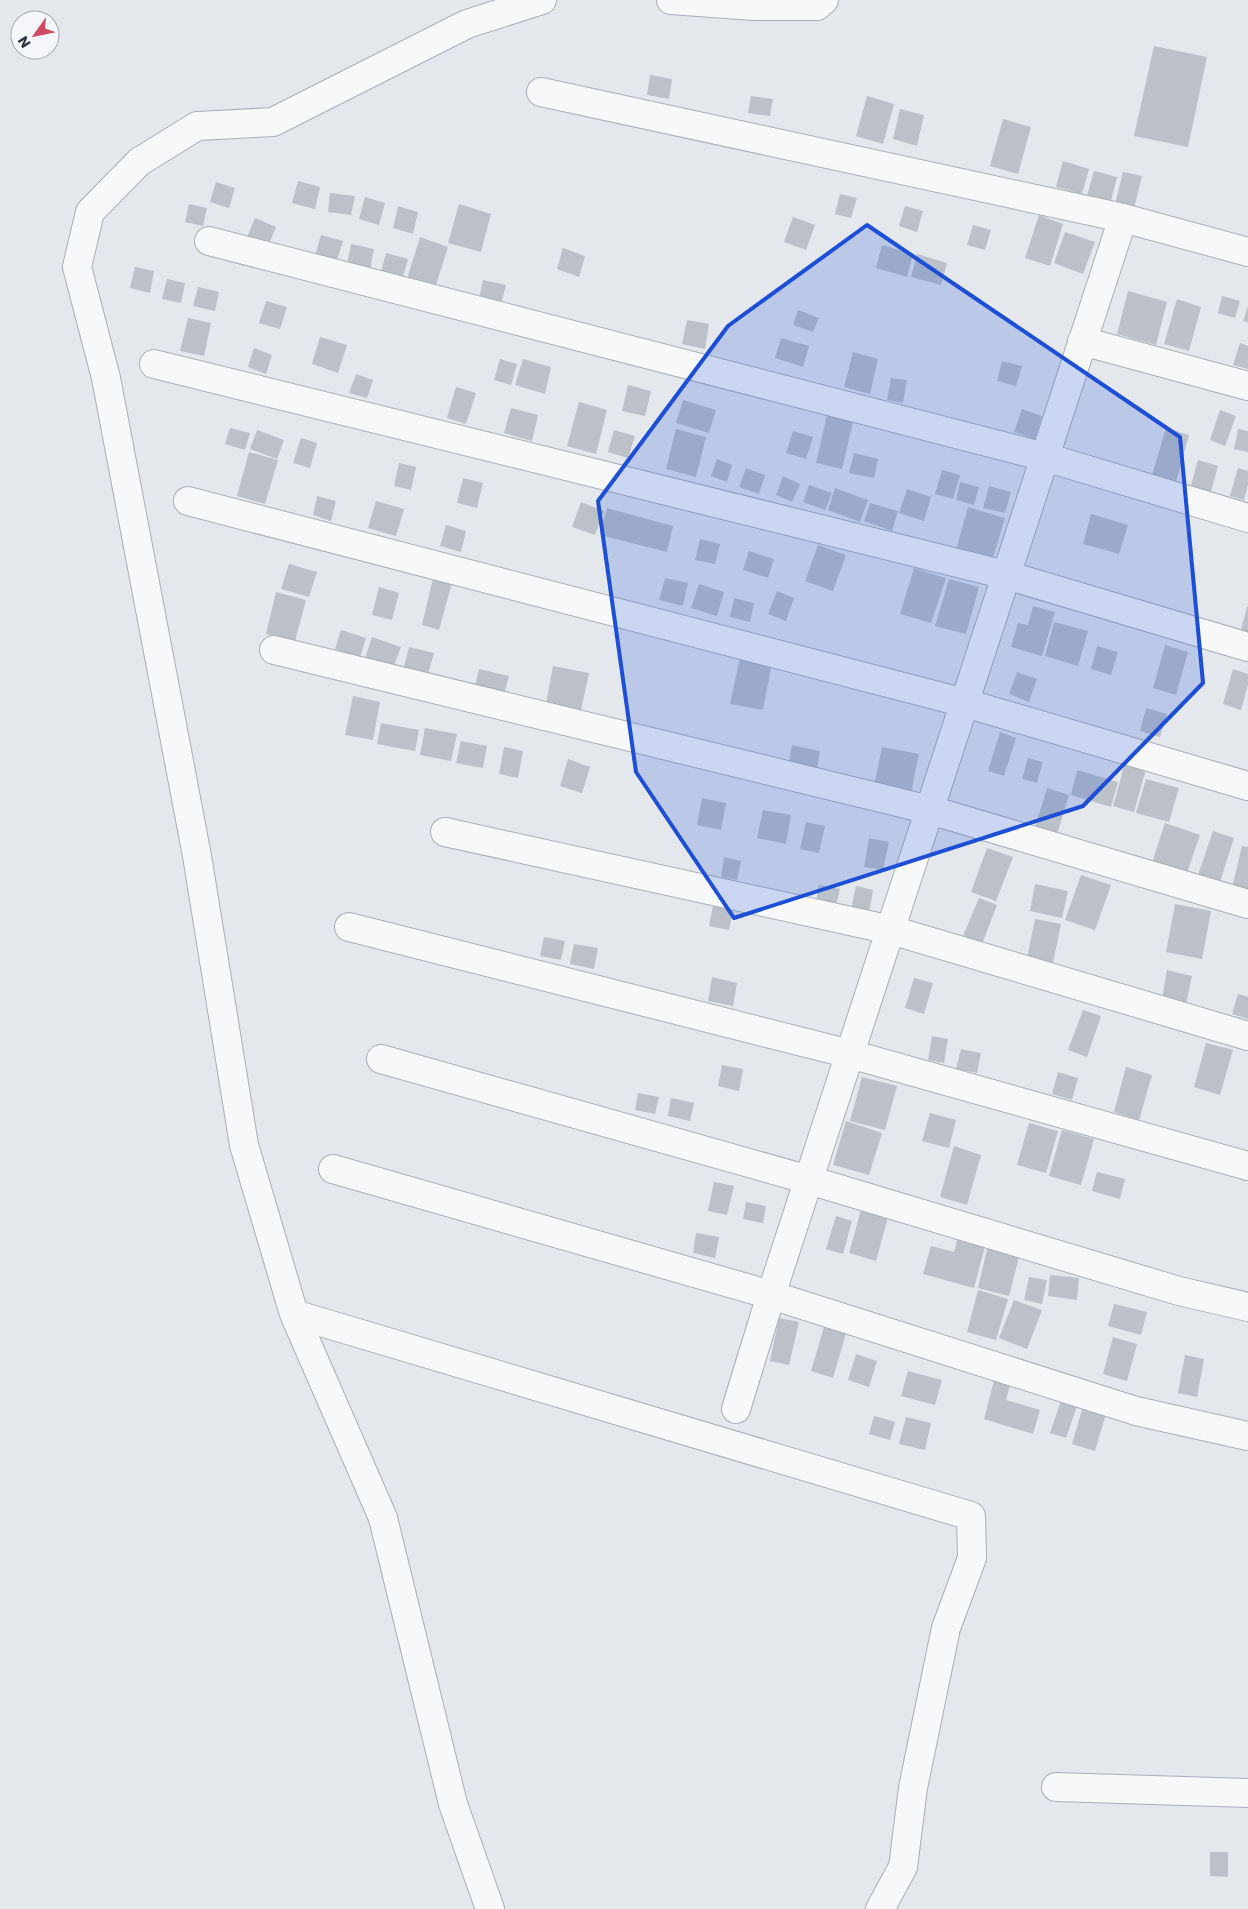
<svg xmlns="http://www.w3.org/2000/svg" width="1248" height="1909" viewBox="0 0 1248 1909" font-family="Poppins,sans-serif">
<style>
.building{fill:#bbc0c9}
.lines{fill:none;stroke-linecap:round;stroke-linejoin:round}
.minor-casing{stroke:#a9aeb6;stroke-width:30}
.minor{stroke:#f7f8fa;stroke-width:28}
.marked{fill:#1d4ed8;fill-opacity:0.2;stroke:#1d4ed8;stroke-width:4;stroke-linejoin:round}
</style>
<rect width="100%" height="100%" fill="#e4e7ec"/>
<!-- building -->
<path class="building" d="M 1154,46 L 1207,57 L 1188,147 L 1134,136 Z
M 650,75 L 672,79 L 669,99 L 647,95 Z
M 751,96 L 773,99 L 770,116 L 748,113 Z
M 867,96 L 894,104 L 883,144 L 856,136 Z
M 900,109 L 924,115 L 917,146 L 893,139 Z
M 1003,119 L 1031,127 L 1018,174 L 990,166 Z
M 1063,161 L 1089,169 L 1082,194 L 1056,187 Z
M 1094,171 L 1117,177 L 1111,201 L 1087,196 Z
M 1123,172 L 1142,176 L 1134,208 L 1115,204 Z
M 298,181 L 320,187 L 315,209 L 292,203 Z
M 216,182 L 235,188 L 229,208 L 210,202 Z
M 330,193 L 355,196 L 351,215 L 328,212 Z
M 840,194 L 857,198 L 851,218 L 835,214 Z
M 365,197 L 385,203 L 379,225 L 359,219 Z
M 189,204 L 207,208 L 203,226 L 185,222 Z
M 459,204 L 491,214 L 481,252 L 448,243 Z
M 398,206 L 418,212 L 413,234 L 393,228 Z
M 905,206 L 923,211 L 917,232 L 899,226 Z
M 1039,215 L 1063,224 L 1050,266 L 1025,258 Z
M 793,217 L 815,225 L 806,250 L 784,242 Z
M 255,218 L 276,227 L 268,246 L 247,237 Z
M 973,225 L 991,230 L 985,250 L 967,245 Z
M 1065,232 L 1095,242 L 1083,274 L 1054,263 Z
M 321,235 L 343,241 L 336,263 L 315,256 Z
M 420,237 L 448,247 L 435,288 L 407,279 Z
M 351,244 L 374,249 L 370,270 L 347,265 Z
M 882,245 L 913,254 L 907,277 L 876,268 Z
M 563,248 L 585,256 L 579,277 L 557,269 Z
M 386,253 L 408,259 L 403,277 L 381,272 Z
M 917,254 L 947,263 L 941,285 L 911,277 Z
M 135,267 L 154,271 L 150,293 L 130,288 Z
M 167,279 L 185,283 L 181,303 L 162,299 Z
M 483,280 L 506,285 L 501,304 L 479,299 Z
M 198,287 L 219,292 L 215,311 L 193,306 Z
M 1128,291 L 1167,302 L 1156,345 L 1117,334 Z
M 1222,296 L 1240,301 L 1235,318 L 1218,313 Z
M 1177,299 L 1201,307 L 1189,351 L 1164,344 Z
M 266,301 L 287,307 L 280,329 L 259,323 Z
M 1248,306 L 1248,322 L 1243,321 Z
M 798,310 L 819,318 L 813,332 L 793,325 Z
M 188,318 L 211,323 L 204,356 L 180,351 Z
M 687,320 L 709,324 L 705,349 L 682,344 Z
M 320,337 L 347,345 L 338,373 L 312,364 Z
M 781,338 L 809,346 L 803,367 L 775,358 Z
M 1240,343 L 1248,346 L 1248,369 L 1233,365 Z
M 254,348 L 272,355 L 266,374 L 248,367 Z
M 853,352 L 878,359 L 870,394 L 844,387 Z
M 500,359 L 517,364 L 511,385 L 494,380 Z
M 523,359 L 551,367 L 545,394 L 515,385 Z
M 1002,361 L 1022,366 L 1016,386 L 997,381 Z
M 356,374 L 373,380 L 367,398 L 349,393 Z
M 891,378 L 907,380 L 903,403 L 887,400 Z
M 628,385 L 651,391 L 645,416 L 622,411 Z
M 456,387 L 476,393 L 466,424 L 447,418 Z
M 683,400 L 716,410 L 709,433 L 676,423 Z
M 579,402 L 607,410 L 596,454 L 567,446 Z
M 511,408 L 538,415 L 532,441 L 504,433 Z
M 1022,409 L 1042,416 L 1035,439 L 1014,432 Z
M 1220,410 L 1236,416 L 1225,446 L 1210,440 Z
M 827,415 L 853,422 L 842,469 L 816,463 Z
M 230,428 L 250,433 L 245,450 L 225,444 Z
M 1166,428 L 1189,435 L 1176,482 L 1152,475 Z
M 676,429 L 706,437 L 696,477 L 666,469 Z
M 1238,429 L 1248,431 L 1248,452 L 1234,449 Z
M 257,430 L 284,440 L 277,459 L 250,449 Z
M 614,430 L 635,436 L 628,458 L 608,452 Z
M 793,431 L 813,437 L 806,459 L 786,453 Z
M 301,438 L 317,443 L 310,468 L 293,463 Z
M 249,452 L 278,460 L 265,504 L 237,496 Z
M 854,453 L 878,459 L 874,478 L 849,473 Z
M 717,459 L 732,465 L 727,482 L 711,476 Z
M 1198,460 L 1218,466 L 1210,495 L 1190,489 Z
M 399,463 L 416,467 L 411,490 L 394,486 Z
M 746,468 L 765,475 L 759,494 L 739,487 Z
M 1238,468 L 1248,471 L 1248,485 L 1244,500 L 1230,496 Z
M 942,470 L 960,475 L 953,499 L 935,494 Z
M 783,476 L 800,484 L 792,502 L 776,495 Z
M 463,478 L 483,483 L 477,508 L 457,503 Z
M 960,482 L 979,487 L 974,505 L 956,500 Z
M 809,485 L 832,493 L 825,510 L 803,502 Z
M 989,486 L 1011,492 L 1005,513 L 983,508 Z
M 835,488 L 868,500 L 860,522 L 828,510 Z
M 907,489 L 931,497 L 924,521 L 899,513 Z
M 317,496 L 336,501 L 331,521 L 313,515 Z
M 376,501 L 404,509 L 396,536 L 368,528 Z
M 581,502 L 604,511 L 595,535 L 572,527 Z
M 870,503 L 898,511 L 892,531 L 864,521 Z
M 968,507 L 1005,518 L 992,561 L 956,550 Z
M 607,508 L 673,526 L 667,552 L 600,535 Z
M 1091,514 L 1128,525 L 1119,554 L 1083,544 Z
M 446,525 L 466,531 L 461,552 L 440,546 Z
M 700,539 L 720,544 L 715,564 L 695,560 Z
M 818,545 L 846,555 L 833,591 L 805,581 Z
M 749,551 L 774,559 L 768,578 L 743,570 Z
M 289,564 L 317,572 L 309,597 L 281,589 Z
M 914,568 L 946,578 L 931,623 L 900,614 Z
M 433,578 L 452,583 L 439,630 L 422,625 Z
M 665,578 L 688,583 L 683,606 L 659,600 Z
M 949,579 L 979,587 L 966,634 L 935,626 Z
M 699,584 L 724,592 L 717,616 L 691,608 Z
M 379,587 L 399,593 L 392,620 L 372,615 Z
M 777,591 L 794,598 L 786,621 L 768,614 Z
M 276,592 L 306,600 L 295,641 L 266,634 Z
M 734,598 L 754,603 L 750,622 L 730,617 Z
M 1033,606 L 1055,612 L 1042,656 L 1011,647 L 1018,623 L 1028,625 Z
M 1247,607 L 1248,607 L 1248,632 L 1241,630 Z
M 1054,622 L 1088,631 L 1078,666 L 1045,656 Z
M 341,630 L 366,638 L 360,657 L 335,649 Z
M 372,637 L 401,647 L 393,668 L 365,658 Z
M 1165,645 L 1188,652 L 1176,695 L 1153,688 Z
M 1097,646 L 1118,652 L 1111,675 L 1091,669 Z
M 409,647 L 434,653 L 428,674 L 404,667 Z
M 741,652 L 773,658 L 763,710 L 730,704 Z
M 553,666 L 589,673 L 581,710 L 546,703 Z
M 479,669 L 509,676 L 504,694 L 475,686 Z
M 1233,669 L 1248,674 L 1248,685 L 1241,710 L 1223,704 Z
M 1017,672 L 1037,679 L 1029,702 L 1009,694 Z
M 353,696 L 380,702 L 373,740 L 345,735 Z
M 1146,708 L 1167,714 L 1160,737 L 1140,731 Z
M 381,723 L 419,730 L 415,751 L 377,744 Z
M 425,728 L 457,734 L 451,761 L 420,755 Z
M 1000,732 L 1016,738 L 1004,776 L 988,771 Z
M 461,741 L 487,746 L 483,768 L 456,763 Z
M 792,745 L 820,751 L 816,774 L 788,768 Z
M 504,747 L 523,751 L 518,778 L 499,774 Z
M 882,747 L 919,754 L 911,793 L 874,786 Z
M 1028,758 L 1043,762 L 1037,783 L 1022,779 Z
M 568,759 L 590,767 L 582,793 L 560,786 Z
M 1125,763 L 1146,769 L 1134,812 L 1113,806 Z
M 1077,770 L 1118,782 L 1111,807 L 1071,795 Z
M 1146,779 L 1179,788 L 1169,822 L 1136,813 Z
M 1047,788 L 1069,795 L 1056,838 L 1034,831 Z
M 702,798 L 726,803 L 721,830 L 697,825 Z
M 763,810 L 791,815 L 786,844 L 757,838 Z
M 806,822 L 825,826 L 819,853 L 800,849 Z
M 1165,823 L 1200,835 L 1186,876 L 1152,863 Z
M 1213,831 L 1234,838 L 1219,885 L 1197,878 Z
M 869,838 L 889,842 L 883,870 L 864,867 Z
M 1242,846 L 1248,847 L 1248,892 L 1232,888 Z
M 987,848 L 1013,857 L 996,901 L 971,892 Z
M 724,857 L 741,861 L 737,880 L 721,877 Z
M 1081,875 L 1111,885 L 1095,930 L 1065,920 Z
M 1035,884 L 1068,891 L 1062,918 L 1030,911 Z
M 819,885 L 840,889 L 836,906 L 816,902 Z
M 856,886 L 873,890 L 869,913 L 851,909 Z
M 979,898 L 997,905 L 982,944 L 963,936 Z
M 1175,904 L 1211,911 L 1202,959 L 1166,952 Z
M 713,906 L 733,910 L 729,930 L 709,926 Z
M 1035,919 L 1061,924 L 1053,963 L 1027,958 Z
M 544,937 L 565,941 L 561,960 L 540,956 Z
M 574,944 L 598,948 L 594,969 L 570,964 Z
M 1167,970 L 1192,976 L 1186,1004 L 1162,999 Z
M 712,977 L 737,983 L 733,1006 L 708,1001 Z
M 914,978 L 933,983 L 924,1014 L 905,1008 Z
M 1238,994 L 1248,997 L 1248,1019 L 1232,1014 Z
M 1083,1010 L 1101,1016 L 1087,1057 L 1068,1050 Z
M 932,1036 L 948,1039 L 944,1063 L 928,1060 Z
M 1206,1043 L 1233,1050 L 1220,1095 L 1194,1087 Z
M 961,1049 L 981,1053 L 977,1073 L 956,1069 Z
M 722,1065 L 743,1069 L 739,1091 L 718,1086 Z
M 1126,1067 L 1152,1075 L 1139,1120 L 1114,1112 Z
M 1058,1072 L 1078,1078 L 1072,1100 L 1052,1094 Z
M 862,1077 L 897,1086 L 885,1130 L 850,1121 Z
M 638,1093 L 659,1097 L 655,1114 L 635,1110 Z
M 671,1098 L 694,1103 L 690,1121 L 668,1116 Z
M 930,1113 L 956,1120 L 949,1148 L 922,1141 Z
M 846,1121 L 882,1133 L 869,1175 L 833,1165 Z
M 1029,1123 L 1058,1131 L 1046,1173 L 1017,1165 Z
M 1062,1130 L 1094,1139 L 1081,1185 L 1049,1176 Z
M 954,1146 L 981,1155 L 967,1205 L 940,1197 Z
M 1097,1172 L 1125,1179 L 1120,1199 L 1092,1191 Z
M 714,1182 L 734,1186 L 727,1215 L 708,1211 Z
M 746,1202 L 766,1206 L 763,1223 L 743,1219 Z
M 861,1210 L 888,1217 L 876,1261 L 849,1253 Z
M 836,1216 L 852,1221 L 843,1254 L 826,1249 Z
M 696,1233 L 719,1237 L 715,1258 L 693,1253 Z
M 958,1238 L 985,1246 L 974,1288 L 923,1274 L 931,1246 L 954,1252 Z
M 989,1241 L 1021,1249 L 1009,1296 L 978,1288 Z
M 1050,1275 L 1079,1278 L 1077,1300 L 1048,1296 Z
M 1029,1277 L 1047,1280 L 1042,1304 L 1024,1300 Z
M 978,1290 L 1008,1299 L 996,1340 L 967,1332 Z
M 1014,1300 L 1042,1310 L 1027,1349 L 999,1338 Z
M 1114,1304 L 1147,1312 L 1141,1335 L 1108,1326 Z
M 779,1318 L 799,1322 L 789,1365 L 770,1361 Z
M 824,1327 L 846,1333 L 833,1378 L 811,1371 Z
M 1113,1337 L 1137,1344 L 1127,1381 L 1103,1374 Z
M 856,1354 L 877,1361 L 869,1387 L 848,1380 Z
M 1185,1355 L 1204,1359 L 1197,1397 L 1178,1393 Z
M 908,1371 L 942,1380 L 935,1405 L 901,1396 Z
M 995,1377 L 1011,1382 L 1006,1400 L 1040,1410 L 1033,1434 L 984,1419 Z
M 1061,1401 L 1077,1406 L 1066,1438 L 1050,1433 Z
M 1084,1403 L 1107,1410 L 1095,1451 L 1072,1444 Z
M 874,1416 L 895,1422 L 890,1440 L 869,1434 Z
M 906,1417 L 931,1423 L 925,1450 L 899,1444 Z
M 1210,1852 L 1228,1852 L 1228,1877 L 1210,1876 Z"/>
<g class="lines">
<defs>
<path id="minor" d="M 671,0 L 754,6 L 817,6 L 824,0
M 541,92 L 1123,218 L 1248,252
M 209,241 L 1045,457 L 1248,518
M 1082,341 L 1248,386
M 154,364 L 1006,575 L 1248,647
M 188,501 L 965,703 L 1248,786
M 274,650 L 930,810 L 1248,904
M 445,832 L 891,930 L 1248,1036
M 349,927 L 850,1054 L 1248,1166
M 381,1059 L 809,1180 L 1179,1291 L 1248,1307
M 333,1169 L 771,1295 L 1136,1411 L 1248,1436
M 294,1314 L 971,1516 L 972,1558 L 946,1628 L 913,1788 L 903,1867 L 880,1909
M 736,1409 L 771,1295 L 1123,218
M 1056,1787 L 1248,1793
M 490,1909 L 453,1804 L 383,1518 L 294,1314 L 244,1145 L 197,856 L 106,378 L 77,267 L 90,212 L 139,162 L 197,126 L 273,122 L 467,24 L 542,0"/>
</defs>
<!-- minor casing -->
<use href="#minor" class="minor-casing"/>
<!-- minor -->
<use href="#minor" class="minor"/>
</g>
<!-- marked area -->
<path class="marked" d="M 867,225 L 1180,437 L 1203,683 L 1083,806 L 734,918 L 636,772 L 598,501 L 728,326 Z"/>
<!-- north arrow -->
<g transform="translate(35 35) rotate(237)"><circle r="24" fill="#f4f6f9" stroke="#a4a9b1"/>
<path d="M0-4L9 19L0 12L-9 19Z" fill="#ce4b61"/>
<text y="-8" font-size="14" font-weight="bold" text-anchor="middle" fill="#2b3544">N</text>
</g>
</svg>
